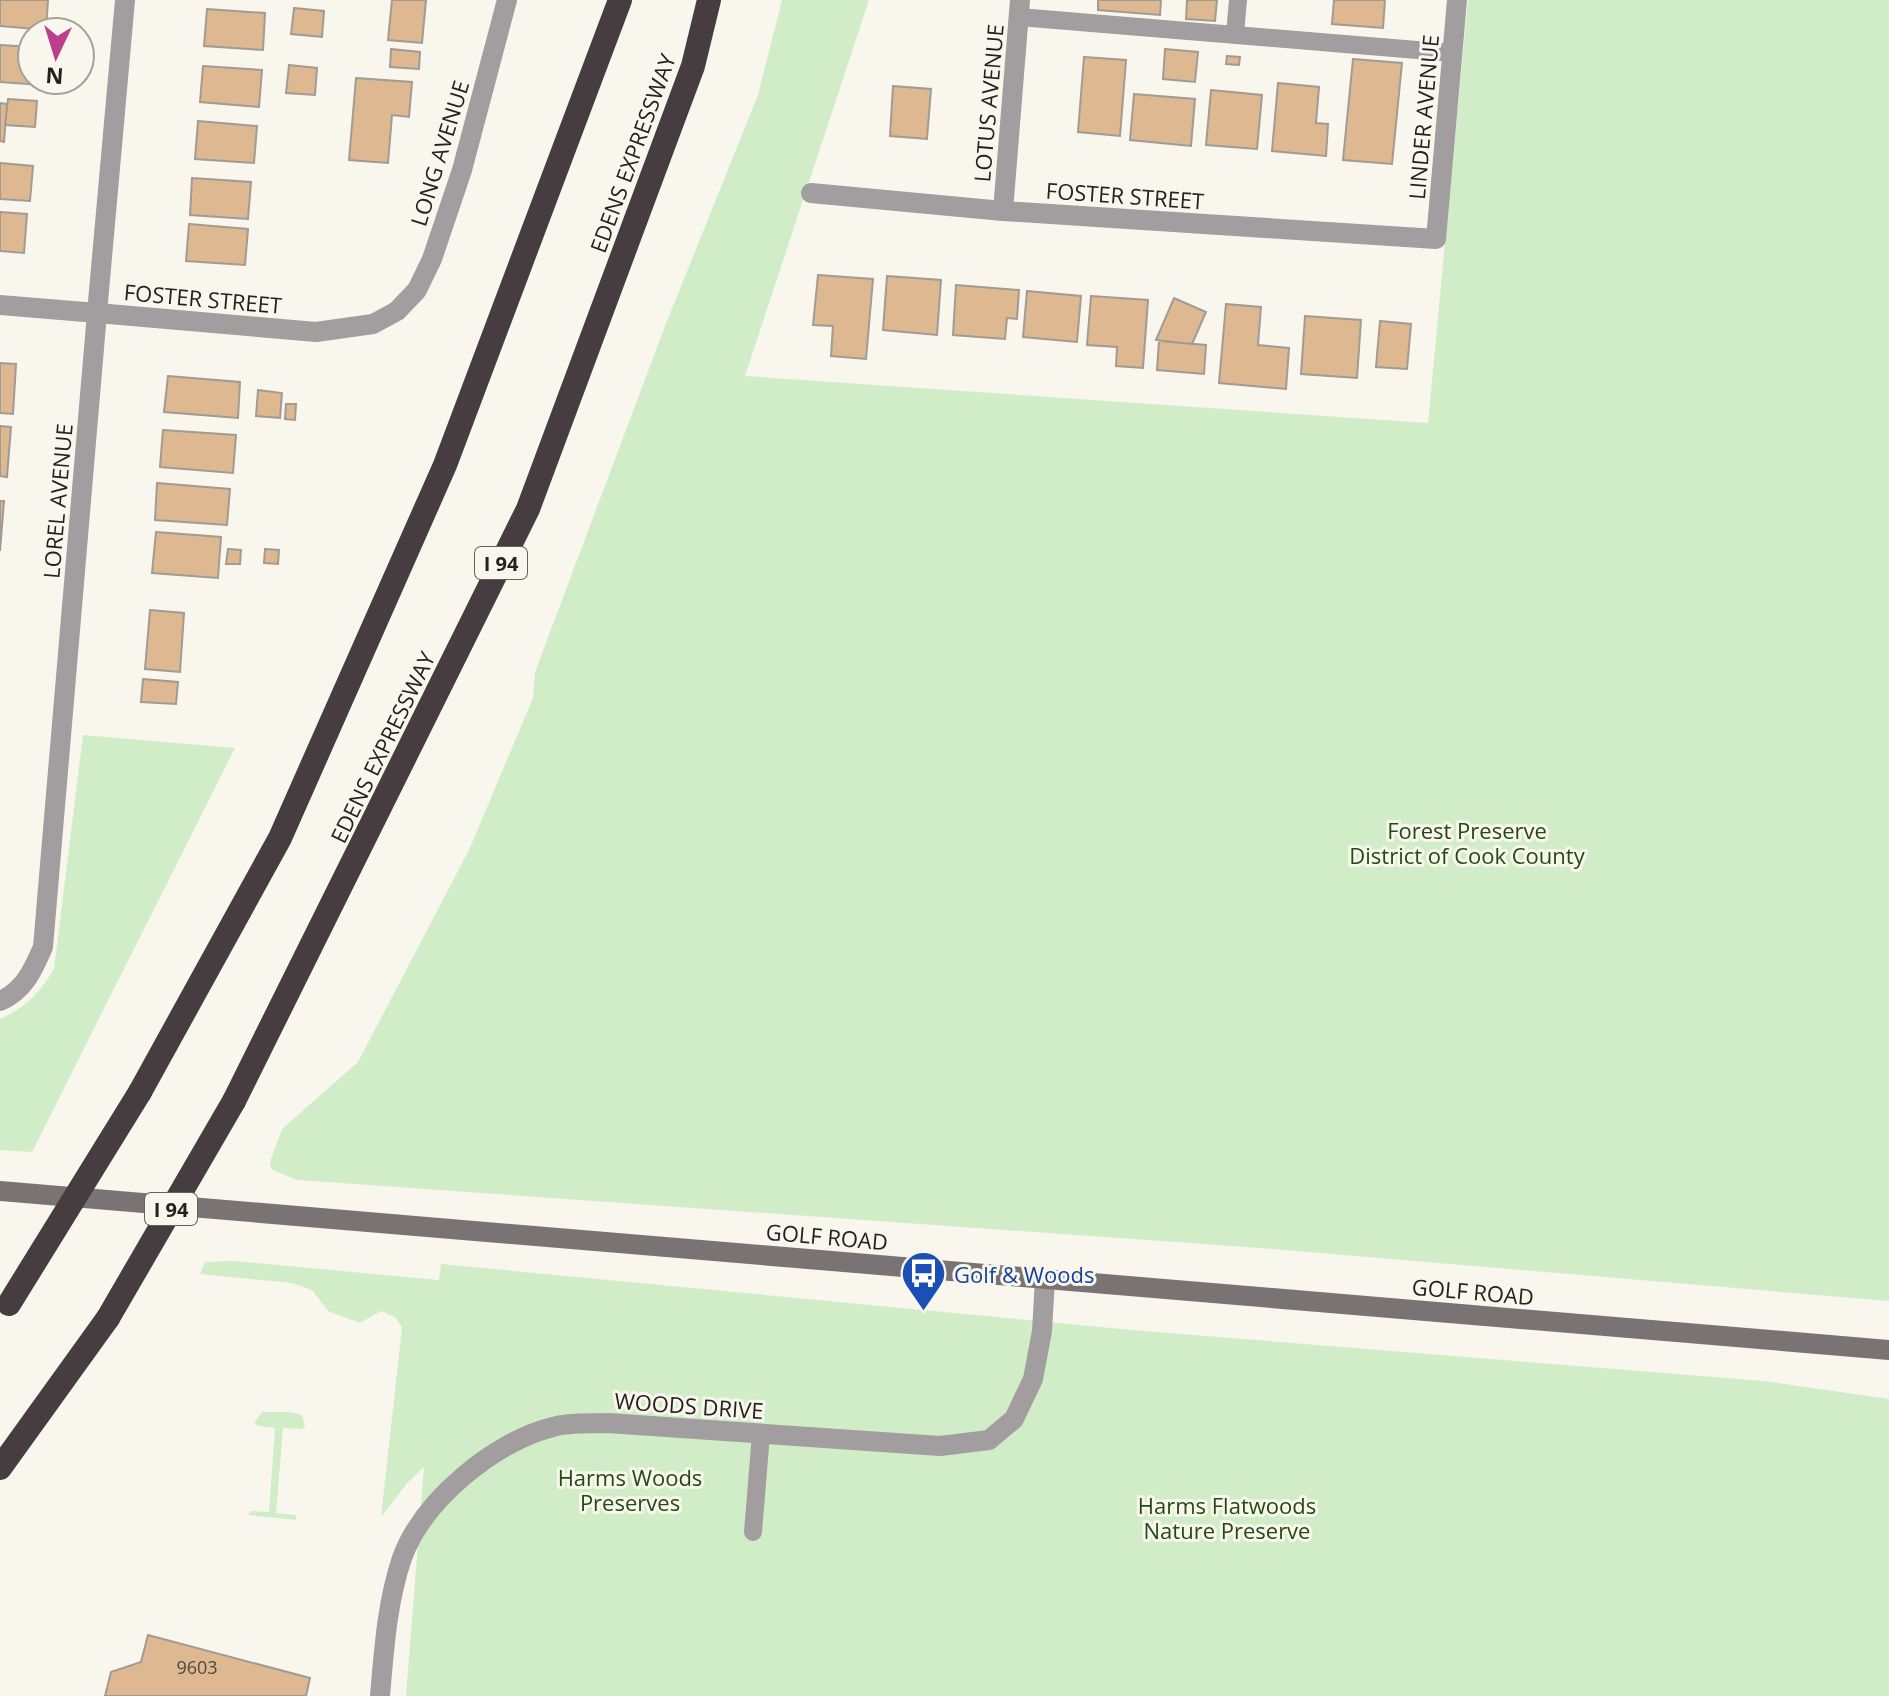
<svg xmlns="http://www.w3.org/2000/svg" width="1889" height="1696" viewBox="0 0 1889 1696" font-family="'Open Sans',sans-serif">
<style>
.green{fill:#d1edc8}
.building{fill:#ddb891;stroke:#a19b94;stroke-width:2}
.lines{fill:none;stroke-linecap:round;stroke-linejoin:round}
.service{stroke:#a29d9e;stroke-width:18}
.minor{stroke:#a29d9e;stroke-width:20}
.tertiary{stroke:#a29d9e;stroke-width:20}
.secondary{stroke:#7a7374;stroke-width:20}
.motorway{stroke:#453d3f;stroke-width:24}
.motorway-bridge{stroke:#453d3f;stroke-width:24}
.labels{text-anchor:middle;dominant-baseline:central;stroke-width:6;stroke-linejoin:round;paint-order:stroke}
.number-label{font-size:18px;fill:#52483c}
.shield{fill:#f9f6ed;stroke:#63625d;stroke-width:2}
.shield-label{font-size:20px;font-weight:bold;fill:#23221f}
.street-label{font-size:22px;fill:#23221f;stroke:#f9f6ed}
.park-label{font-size:22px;fill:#224b12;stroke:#f9f6ed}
.transit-label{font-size:22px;fill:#164399;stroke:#f9f6ed;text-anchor:start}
</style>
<rect width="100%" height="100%" fill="#f9f6ed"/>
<!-- green -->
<path class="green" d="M 782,0 L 869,0 L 745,376 L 1428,423 L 1468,0 L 1889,0 L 1889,1301 L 1260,1248 L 297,1180 L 271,1169 L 270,1162 L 282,1129 L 358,1062 L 469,850 L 533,698 L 535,672 L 665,326 L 758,95 Z
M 83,735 L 235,748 L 32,1152 L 0,1150 L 0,1019 C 27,1006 39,994 54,969 Z
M 234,1261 L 439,1280 L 441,1264 L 1132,1330 L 1764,1381 L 1889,1399 L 1889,1696 L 406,1696 L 424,1467 L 408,1482 L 381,1517 L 402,1327 L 395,1317 L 381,1311 L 360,1323 L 328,1311 L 312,1290 L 292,1283 L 200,1274 L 205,1262 Z
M 262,1412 L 289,1412 L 302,1415 L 305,1426 L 302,1429 L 283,1428 L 276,1513 L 296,1515 L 296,1520 L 248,1515 L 251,1511 L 269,1512 L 275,1428 L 259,1426 L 254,1423 Z"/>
<!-- building -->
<path class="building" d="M 0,0 L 48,0 L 46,30 L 0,26 Z
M 392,0 L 426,0 L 422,43 L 388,40 Z
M 1098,0 L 1161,0 L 1160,15 L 1098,10 Z
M 1187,0 L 1217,0 L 1215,21 L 1186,19 Z
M 1334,0 L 1385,0 L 1383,28 L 1332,24 Z
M 294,8 L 324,11 L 322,37 L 291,34 Z
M 207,9 L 265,13 L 263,50 L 204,46 Z
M 0,45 L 32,47 L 32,80 L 42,80 L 41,85 L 0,82 Z
M 391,49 L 420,52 L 419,69 L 390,67 Z
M 1165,49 L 1198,52 L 1195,82 L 1163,79 Z
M 1227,56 L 1240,57 L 1239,65 L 1226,64 Z
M 1084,57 L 1126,60 L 1120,136 L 1078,132 Z
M 1353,59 L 1402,63 L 1392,164 L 1343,160 Z
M 289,65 L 317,68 L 315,95 L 286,93 Z
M 203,66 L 262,70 L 259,107 L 200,102 Z
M 356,78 L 412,82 L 409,117 L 392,115 L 388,163 L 349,160 Z
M 1278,83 L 1319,87 L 1316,123 L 1328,124 L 1326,156 L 1272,151 Z
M 893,86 L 931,89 L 927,139 L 890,136 Z
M 1211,90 L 1262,95 L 1257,149 L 1206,145 Z
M 1134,94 L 1195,99 L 1191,146 L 1130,140 Z
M 8,99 L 37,101 L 35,127 L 5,125 Z
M 0,103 L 7,104 L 4,142 L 0,141 Z
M 198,121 L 257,126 L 254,163 L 195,159 Z
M 0,163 L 33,166 L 30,201 L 0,199 Z
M 192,178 L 251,182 L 248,219 L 190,215 Z
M 0,212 L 27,214 L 24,253 L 0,251 Z
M 189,224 L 248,229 L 245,265 L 186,261 Z
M 818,275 L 873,279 L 866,359 L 831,356 L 833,326 L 813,325 Z
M 887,276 L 941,280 L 937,335 L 883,330 Z
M 956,285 L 1019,290 L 1017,319 L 1007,318 L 1005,339 L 953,335 Z
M 1027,291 L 1081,296 L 1077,342 L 1023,337 Z
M 1091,296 L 1148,300 L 1143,368 L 1116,366 L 1117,347 L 1087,345 Z
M 1174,298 L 1206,312 L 1192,344 L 1156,340 Z
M 1226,304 L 1261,307 L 1258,345 L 1289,348 L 1286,389 L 1219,383 Z
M 1305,316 L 1361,320 L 1357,378 L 1301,374 Z
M 1380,321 L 1411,324 L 1407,369 L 1376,367 Z
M 1159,341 L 1206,345 L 1204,374 L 1157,370 Z
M 0,363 L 16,364 L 13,414 L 0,413 Z
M 168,376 L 240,382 L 238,418 L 164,412 Z
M 258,390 L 282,393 L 280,418 L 256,416 Z
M 286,404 L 296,404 L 295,420 L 285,419 Z
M 0,426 L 11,427 L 7,477 L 0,476 Z
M 163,430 L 236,435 L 233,473 L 160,467 Z
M 157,483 L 230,489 L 227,525 L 155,520 Z
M 0,501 L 4,501 L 0,551 Z
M 156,532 L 221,537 L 218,578 L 152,573 Z
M 228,549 L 241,550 L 240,564 L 226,564 Z
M 265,549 L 279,550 L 278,564 L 264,563 Z
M 150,610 L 184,613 L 180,672 L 145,669 Z
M 143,679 L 178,682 L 176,704 L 141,702 Z
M 148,1635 L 310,1678 L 306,1696 L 105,1696 L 111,1672 L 141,1662 Z"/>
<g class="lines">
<!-- service -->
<path class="service" d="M 1019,17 L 1453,53
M 1235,34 L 1238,0
M 753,1532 L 761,1434"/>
<!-- minor -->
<path class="minor" d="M 811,193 L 1003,211 L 1436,239 L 1457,0
M 1003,211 L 1020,0
M 0,305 L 97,313 L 125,0"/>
<!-- tertiary -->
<path class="tertiary" d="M 0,1001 C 24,991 33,970 43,947 L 97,313 L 316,332 L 373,324 L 397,311 L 417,290 L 432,259 L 462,170 L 507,0
M 380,1696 C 384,1650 387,1602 402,1558 C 423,1500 495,1441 553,1427 C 570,1422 591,1424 608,1423 L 940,1446 L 989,1440 L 1014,1419 L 1033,1379 L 1042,1331 L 1045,1279"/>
<!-- secondary -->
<path class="secondary" d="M 0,1191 L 1889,1350"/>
<!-- motorway -->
<path class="motorway" d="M 140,1092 L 280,838 L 445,465 L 620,0
M 234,1101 L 528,509 L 693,66 L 709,0
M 0,1468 L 108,1318"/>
<!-- motorway-bridge -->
<path class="motorway-bridge" d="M 9,1304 L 140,1092
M 108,1318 L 234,1101"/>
</g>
<!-- icons -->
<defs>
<symbol id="bus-pin" viewBox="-11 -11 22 30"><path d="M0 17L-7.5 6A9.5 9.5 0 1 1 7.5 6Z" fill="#1a4fb4" stroke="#f9f6ed"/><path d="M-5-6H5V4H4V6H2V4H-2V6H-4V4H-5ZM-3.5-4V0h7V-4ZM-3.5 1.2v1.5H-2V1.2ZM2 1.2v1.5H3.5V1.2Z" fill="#fff"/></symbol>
</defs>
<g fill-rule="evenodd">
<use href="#bus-pin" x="898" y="1248" width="51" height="69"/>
</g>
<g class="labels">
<!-- number labels -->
<g class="number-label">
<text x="197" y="1667">9603</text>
</g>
<!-- shield labels -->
<g class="shield">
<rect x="475" y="547" width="52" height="32" rx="6"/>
<rect x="145" y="1193" width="52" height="32" rx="6"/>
</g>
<g class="shield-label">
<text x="501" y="563">I 94</text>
<text x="171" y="1209">I 94</text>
</g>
<!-- street labels -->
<g class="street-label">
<text transform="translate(988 103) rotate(-85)">LOTUS AVENUE</text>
<text transform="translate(1423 117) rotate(-85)">LINDER AVENUE</text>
<text transform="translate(439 153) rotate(-73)">LONG AVENUE</text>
<text transform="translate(632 153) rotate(-70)">EDENS EXPRESSWAY</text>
<text transform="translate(1125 195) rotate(4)">FOSTER STREET</text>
<text transform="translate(203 298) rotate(5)">FOSTER STREET</text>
<text transform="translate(57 501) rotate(-85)">LOREL AVENUE</text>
<text transform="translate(382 747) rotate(-64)">EDENS EXPRESSWAY</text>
<text transform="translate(827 1236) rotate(5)">GOLF ROAD</text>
<text transform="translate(1473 1291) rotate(5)">GOLF ROAD</text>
<text transform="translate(689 1405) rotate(4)">WOODS DRIVE</text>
</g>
<!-- park labels -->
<g class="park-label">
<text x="1467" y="830">Forest Preserve<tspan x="1467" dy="25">District of Cook County</tspan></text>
<text x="630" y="1477">Harms Woods<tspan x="630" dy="25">Preserves</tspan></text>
<text x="1227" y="1505">Harms Flatwoods<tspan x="1227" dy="25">Nature Preserve</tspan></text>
</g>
<!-- transit labels -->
<g class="transit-label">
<text x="954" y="1274">Golf &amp; Woods</text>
</g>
</g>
<!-- north arrow -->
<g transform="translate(56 56) rotate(184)"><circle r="38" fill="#f9f6ed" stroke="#a3a19b" stroke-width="2"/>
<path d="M0-6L14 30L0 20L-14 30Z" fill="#bc3e8c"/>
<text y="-12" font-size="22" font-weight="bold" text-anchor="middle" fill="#23221f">N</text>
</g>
</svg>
